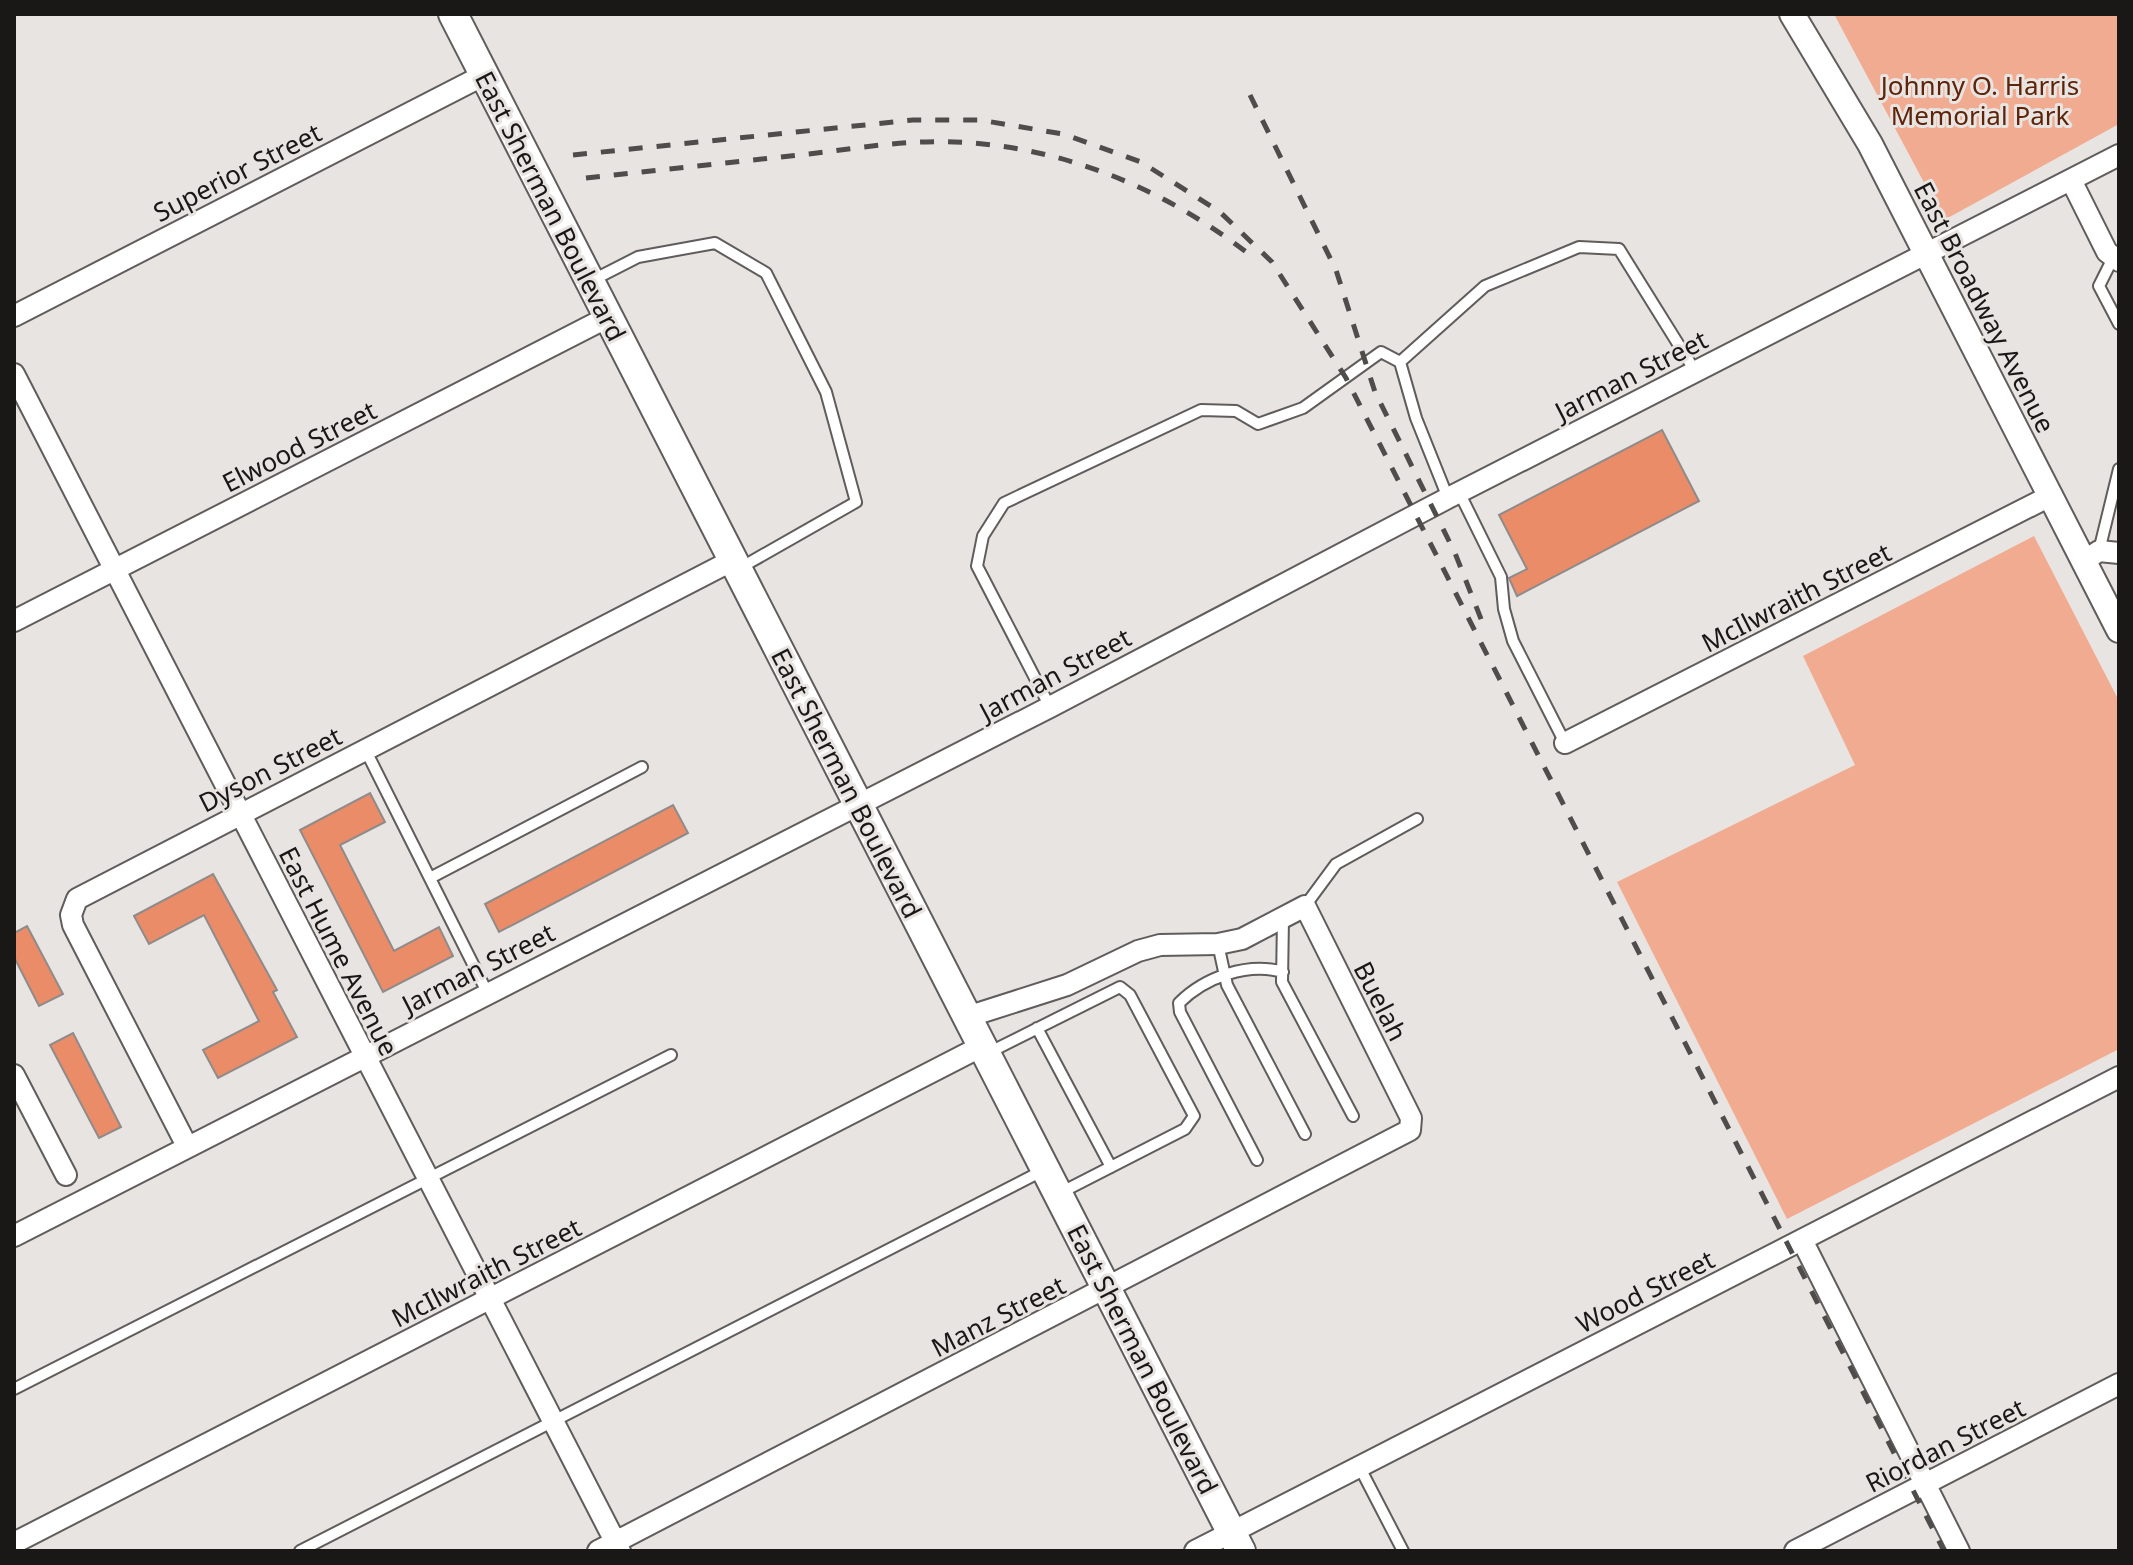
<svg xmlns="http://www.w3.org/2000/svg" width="2133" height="1565" viewBox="0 0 2133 1565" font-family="'Noto Sans',sans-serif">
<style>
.green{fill:#f1ab90}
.building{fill:#ea8c67;stroke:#8f8b8a;stroke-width:2}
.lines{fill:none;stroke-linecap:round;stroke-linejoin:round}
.service-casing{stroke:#605c5b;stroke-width:14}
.minor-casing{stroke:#605c5b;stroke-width:24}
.tertiary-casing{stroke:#605c5b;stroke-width:28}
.secondary-casing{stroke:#605c5b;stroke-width:32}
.service{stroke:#fff;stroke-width:10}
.minor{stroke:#fff;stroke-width:20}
.tertiary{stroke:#fff;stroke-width:24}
.secondary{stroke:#fff;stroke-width:28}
.rail{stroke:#4f4d4b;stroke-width:5;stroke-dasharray:14 14;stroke-linecap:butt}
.labels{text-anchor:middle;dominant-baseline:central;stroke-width:6;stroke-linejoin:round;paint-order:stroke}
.park-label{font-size:26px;fill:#5e2308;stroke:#e8e4e2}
.street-label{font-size:26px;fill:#191817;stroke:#e8e4e2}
</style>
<rect width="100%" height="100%" fill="#e8e4e2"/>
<!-- green -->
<path class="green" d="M 1834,14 L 2119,14 L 2119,124 L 1944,220 Z
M 2034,536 L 2119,701 L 2119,1049 L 1787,1219 L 1617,882 L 1855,765 L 1803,656 Z"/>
<!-- building -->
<path class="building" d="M 1662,430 L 1699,501 L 1517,596 L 1509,578 L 1527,569 L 1499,515 Z
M 370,793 L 385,822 L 340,845 L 394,951 L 439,927 L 453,956 L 383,992 L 300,830 Z
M 673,805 L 688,833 L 499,932 L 485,904 Z
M 213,874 L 277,990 L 273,992 L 297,1037 L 218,1078 L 203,1050 L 259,1021 L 204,915 L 149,944 L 134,916 Z
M 27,926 L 63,994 L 39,1006 L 14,957 L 14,933 Z
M 73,1033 L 121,1127 L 99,1138 L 50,1045 Z"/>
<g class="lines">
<defs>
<path id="service" d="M 2113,258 L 2099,286 L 2119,324
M 591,281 L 638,257 L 715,243 L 766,273 L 826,392 L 856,502 L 740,568
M 1400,362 L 1485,286 L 1579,247 L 1619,249 L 1695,371
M 1459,492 L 1501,577 L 1504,609 L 1513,641 L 1565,743
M 2099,551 L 2119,469
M 1050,707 L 977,566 L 983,536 L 1004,503 L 1201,410 L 1236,411 L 1258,424 L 1303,408 L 1381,352 L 1400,362 L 1416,418 L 1448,498
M 365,749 L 487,992
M 430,878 L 642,767
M 1305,906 L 1336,864 L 1417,819
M 1283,918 L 1282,982 L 1353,1116
M 1218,944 L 1227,985 L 1305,1134
M 1037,1028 L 1111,1167
M 988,1053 L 1120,987 L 1130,995 L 1194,1116 L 1185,1129 L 1060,1193
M 1257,1160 L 1180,1012 L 1179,1003 C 1205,977 1248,962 1283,972
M 14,1389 L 671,1055
M 1359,1466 L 1403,1551
M 300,1551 L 1042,1171"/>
<path id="minor" d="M 2071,180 L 2107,252 L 2119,261
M 14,316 L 484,75
M 14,374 L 620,1551
M 2084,561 L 2099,551 L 2119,553
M 14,621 L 608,317
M 1565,743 L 2050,496
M 14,1075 L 66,1175
M 187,1146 L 73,925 L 71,915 L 77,899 L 733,560
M 14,1236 L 1050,707 L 1448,498 L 2119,155
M 1802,1240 L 1959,1551
M 14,1543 L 982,1046
M 598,1551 L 1410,1130 L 1411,1118 L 1305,906 L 1242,939 L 1218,944 L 1160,945 L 1138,951 L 1067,985 L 967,1017
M 1195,1551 L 2119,1077
M 1795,1551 L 2119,1384"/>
<path id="tertiary" d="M 1792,14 L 1870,144 L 2119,630"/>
<path id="secondary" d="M 453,14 L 1241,1551"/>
</defs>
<!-- service casing -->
<use href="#service" class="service-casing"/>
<!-- minor casing -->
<use href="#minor" class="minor-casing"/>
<!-- tertiary casing -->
<use href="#tertiary" class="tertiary-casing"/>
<!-- secondary casing -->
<use href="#secondary" class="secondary-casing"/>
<!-- service -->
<use href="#service" class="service"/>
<!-- minor -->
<use href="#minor" class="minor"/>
<!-- tertiary -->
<use href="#tertiary" class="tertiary"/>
<!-- secondary -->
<use href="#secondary" class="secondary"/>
<!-- rail -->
<path class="rail" d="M 1250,95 L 1336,270 L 1375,392 L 1455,553 L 1483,624
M 573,155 L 913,120 L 980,120 L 1063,134 L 1141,162 L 1220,212 L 1272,262 L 1346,378 L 1944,1551
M 586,178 C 660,170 735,162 809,154 C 857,148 906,140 954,142 C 1063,146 1165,189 1250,255"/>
</g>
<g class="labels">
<!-- park labels -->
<g class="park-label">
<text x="1980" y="85">Johnny O. Harris<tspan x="1980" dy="30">Memorial Park</tspan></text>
</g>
<!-- street labels -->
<g class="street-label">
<text transform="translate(237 172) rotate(-27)">Superior Street</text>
<text transform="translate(551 206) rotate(63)">East Sherman Boulevard</text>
<text transform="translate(1985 307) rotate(63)">East Broadway Avenue</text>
<text transform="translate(1631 375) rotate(-27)">Jarman Street</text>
<text transform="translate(299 446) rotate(-27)">Elwood Street</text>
<text transform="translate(1796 597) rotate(-27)">McIlwraith Street</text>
<text transform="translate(1055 674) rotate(-28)">Jarman Street</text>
<text transform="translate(270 769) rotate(-27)">Dyson Street</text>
<text transform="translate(847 783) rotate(63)">East Sherman Boulevard</text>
<text transform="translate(339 951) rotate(63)">East Hume Avenue</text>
<text transform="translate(478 968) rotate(-27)">Jarman Street</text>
<text transform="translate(1381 1001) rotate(63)">Buelah</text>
<text transform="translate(486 1272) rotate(-27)">McIlwraith Street</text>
<text transform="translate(1645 1291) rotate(-27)">Wood Street</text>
<text transform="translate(998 1316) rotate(-27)">Manz Street</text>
<text transform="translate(1143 1359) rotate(63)">East Sherman Boulevard</text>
<text transform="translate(1945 1445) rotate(-27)">Riordan Street</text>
</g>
</g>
<!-- border -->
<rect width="2133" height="1565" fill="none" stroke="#191817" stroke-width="32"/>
</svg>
